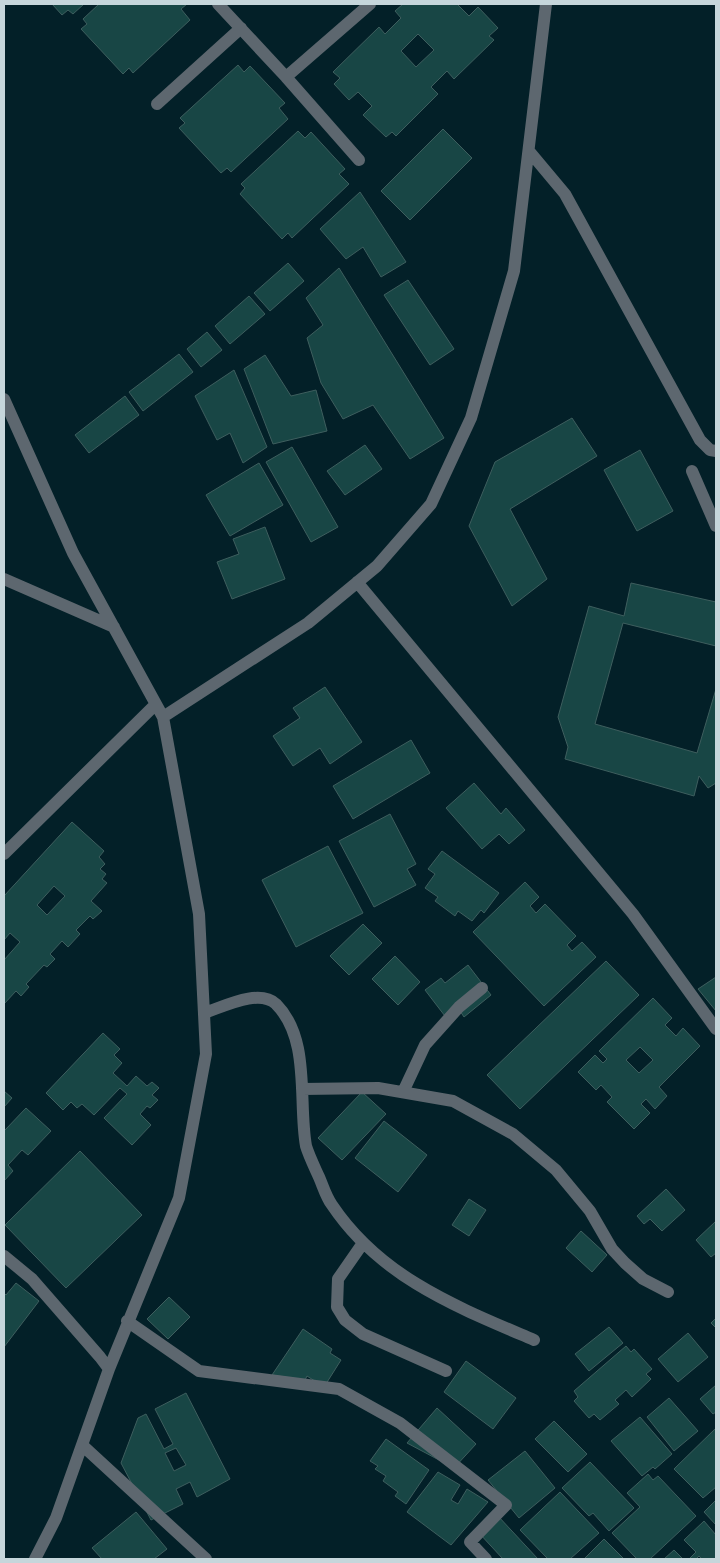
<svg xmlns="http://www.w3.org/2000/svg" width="720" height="1563" viewBox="0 0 720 1563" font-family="Overpass,sans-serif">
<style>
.building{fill:#184645;stroke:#3e5e5e;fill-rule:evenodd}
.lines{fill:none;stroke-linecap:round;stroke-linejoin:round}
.minor{stroke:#5d676f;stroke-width:12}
</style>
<rect width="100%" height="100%" fill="#032028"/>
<!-- building -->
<path class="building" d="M 52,4 L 84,4 L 73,14 L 68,10 L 62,15 Z
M 99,4 L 187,4 L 181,9 L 190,20 L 133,73 L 129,68 L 123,74 L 81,29 L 87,24 L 83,19 Z
M 403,4 L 457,4 L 469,16 L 478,7 L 498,28 L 489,36 L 494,40 L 454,79 L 447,71 L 431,87 L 438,94 L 396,136 L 392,132 L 386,137 L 363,115 L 372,106 L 358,92 L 349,100 L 334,84 L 340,78 L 333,72 L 379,27 L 385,34 L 401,18 L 395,11 ZM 418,34 L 434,50 L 416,67 L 401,51 Z
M 238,65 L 244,72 L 250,66 L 285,103 L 279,108 L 288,119 L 231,172 L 227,168 L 221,173 L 179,128 L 185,123 L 180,118 Z
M 443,129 L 472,158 L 410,220 L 381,191 Z
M 298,131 L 305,138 L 311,132 L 345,169 L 339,174 L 349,184 L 292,238 L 288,233 L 282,239 L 240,194 L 245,188 L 241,184 Z
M 360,192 L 406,262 L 381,277 L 363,247 L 346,259 L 320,229 Z
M 288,263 L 304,281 L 270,311 L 254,293 Z
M 339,268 L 444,438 L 410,459 L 373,405 L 343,419 L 321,383 L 307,338 L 323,325 L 306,298 Z
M 408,280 L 454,349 L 430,365 L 384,295 Z
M 249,296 L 265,314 L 230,344 L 215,326 Z
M 207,332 L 222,350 L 201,367 L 187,349 Z
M 179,354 L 193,372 L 143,411 L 129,392 Z
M 265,355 L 291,396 L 316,390 L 327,431 L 273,444 L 244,369 Z
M 234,370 L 267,447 L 243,463 L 230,433 L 217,440 L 195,396 Z
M 125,396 L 139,415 L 89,453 L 75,435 Z
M 572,418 L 597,456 L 510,509 L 547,579 L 512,606 L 469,526 L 495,462 Z
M 365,445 L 382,469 L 345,495 L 327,471 Z
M 292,447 L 338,527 L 311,542 L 266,462 Z
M 640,450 L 673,511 L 637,531 L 604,470 Z
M 259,463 L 283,505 L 230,536 L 206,495 Z
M 265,527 L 285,579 L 232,599 L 217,562 L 239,554 L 233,539 Z
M 631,583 L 716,602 L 716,646 L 623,623 L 595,724 L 697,753 L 716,689 L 716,783 L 708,788 L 699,776 L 694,796 L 565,759 L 568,747 L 558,717 L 589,606 L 624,616 Z
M 325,687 L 362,742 L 330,764 L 320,748 L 293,766 L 273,736 L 300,718 L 293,708 Z
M 411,740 L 430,773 L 353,819 L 333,786 Z
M 474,783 L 501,814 L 506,808 L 525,830 L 509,844 L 499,834 L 482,849 L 446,808 Z
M 390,814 L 416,864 L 407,869 L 416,885 L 374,907 L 339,841 Z
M 72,822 L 104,851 L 99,857 L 105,864 L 100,869 L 106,874 L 102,879 L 107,883 L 91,901 L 102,911 L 93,919 L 90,916 L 76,930 L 80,934 L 68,947 L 62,941 L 50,954 L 55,959 L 47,967 L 44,965 L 26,984 L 29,987 L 21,996 L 16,991 L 4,1004 L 4,960 L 20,942 L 10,933 L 4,940 L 4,896 ZM 54,886 L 65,896 L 47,915 L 37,905 Z
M 328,846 L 363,913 L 296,947 L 262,880 Z
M 442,851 L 499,893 L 484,913 L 481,910 L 472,921 L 458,911 L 455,916 L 435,901 L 438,897 L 425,888 L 435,874 L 428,869 Z
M 525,882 L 539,897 L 530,906 L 536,913 L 545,904 L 576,936 L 567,945 L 572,951 L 582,942 L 596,957 L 544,1006 L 473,932 Z
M 363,924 L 382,943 L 349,975 L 330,956 Z
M 395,956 L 420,982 L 398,1005 L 372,979 Z
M 606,961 L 639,995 L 520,1109 L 487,1075 Z
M 468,965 L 491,995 L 464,1017 L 460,1011 L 448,1020 L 425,990 L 441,978 L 445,983 Z
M 716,977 L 716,1011 L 698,989 Z
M 653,998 L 672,1018 L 665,1025 L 676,1036 L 683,1028 L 700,1046 L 659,1087 L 667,1096 L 655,1109 L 646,1099 L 641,1104 L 650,1113 L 634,1129 L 607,1102 L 612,1097 L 601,1085 L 596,1090 L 578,1072 L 595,1055 L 603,1063 L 607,1059 L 599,1051 ZM 640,1047 L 653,1060 L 639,1073 L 626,1060 Z
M 103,1033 L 120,1049 L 114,1055 L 122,1063 L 113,1073 L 127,1086 L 136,1076 L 147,1086 L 152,1082 L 159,1088 L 152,1095 L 158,1100 L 150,1108 L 147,1106 L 140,1114 L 151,1125 L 132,1145 L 104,1118 L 127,1094 L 120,1088 L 94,1115 L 82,1104 L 77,1108 L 71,1102 L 63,1110 L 46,1093 Z
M 4,1091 L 12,1098 L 4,1107 Z
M 362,1092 L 386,1114 L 342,1160 L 318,1138 Z
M 26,1108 L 51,1131 L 28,1155 L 22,1150 L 8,1165 L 13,1171 L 4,1181 L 4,1129 L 5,1130 Z
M 384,1121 L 427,1155 L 398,1192 L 355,1158 Z
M 80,1151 L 142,1215 L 66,1288 L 5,1225 Z
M 666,1189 L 685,1210 L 662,1231 L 650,1219 L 644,1224 L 637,1216 Z
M 469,1199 L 486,1210 L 469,1236 L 452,1225 Z
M 716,1221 L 716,1253 L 711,1257 L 696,1240 Z
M 581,1231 L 607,1255 L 592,1272 L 566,1248 Z
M 16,1283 L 39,1301 L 4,1347 L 4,1293 L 6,1295 Z
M 169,1297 L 190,1317 L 168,1339 L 147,1319 Z
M 716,1318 L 716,1328 L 711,1323 Z
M 609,1327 L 623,1343 L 589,1371 L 575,1354 Z
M 303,1329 L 332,1349 L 330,1353 L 341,1360 L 324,1387 L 307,1376 L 305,1380 L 272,1375 Z
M 688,1333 L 708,1357 L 678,1382 L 658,1359 Z
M 626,1346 L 631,1352 L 634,1349 L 652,1369 L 646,1374 L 651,1379 L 632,1397 L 626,1390 L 615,1400 L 619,1404 L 600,1420 L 594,1414 L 589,1418 L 574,1401 L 578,1397 L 574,1391 Z
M 466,1361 L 516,1398 L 493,1429 L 444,1392 Z
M 716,1385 L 716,1412 L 713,1414 L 700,1399 Z
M 186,1393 L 230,1479 L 197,1497 L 190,1482 L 176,1489 L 183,1504 L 151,1520 L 121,1463 L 138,1418 L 146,1414 L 164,1449 L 173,1444 L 155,1409 ZM 176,1448 L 186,1465 L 174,1471 L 165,1453 Z
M 669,1398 L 698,1431 L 674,1451 L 647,1417 Z
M 437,1408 L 476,1444 L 454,1468 L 407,1443 Z
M 640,1417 L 672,1454 L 655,1469 L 653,1467 L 642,1476 L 611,1441 Z
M 554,1421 L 587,1454 L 568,1472 L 535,1439 Z
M 716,1428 L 716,1487 L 703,1498 L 674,1469 Z
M 386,1439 L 429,1470 L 406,1504 L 395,1496 L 398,1492 L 383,1481 L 386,1476 L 375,1469 L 378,1466 L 370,1461 Z
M 525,1451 L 555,1488 L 519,1518 L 488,1480 Z
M 590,1462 L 634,1508 L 609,1531 L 593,1513 L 589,1516 L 562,1488 Z
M 438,1472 L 460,1485 L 451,1500 L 458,1504 L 467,1489 L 488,1502 L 451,1545 L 407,1512 Z
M 648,1474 L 653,1480 L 658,1476 L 696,1516 L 650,1559 L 637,1559 L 612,1533 L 640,1507 L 627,1493 Z
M 560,1492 L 599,1533 L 570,1559 L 548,1559 L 520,1530 Z
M 716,1500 L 716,1525 L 704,1512 Z
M 136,1512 L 167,1549 L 154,1559 L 102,1559 L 92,1548 Z
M 498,1516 L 538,1559 L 503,1559 L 479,1533 Z
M 704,1521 L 716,1535 L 716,1559 L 702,1559 L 699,1556 L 696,1559 L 689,1559 L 696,1552 L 684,1540 Z
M 604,1539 L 624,1559 L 584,1559 Z
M 674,1550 L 683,1559 L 664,1559 Z"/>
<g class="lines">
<!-- minor -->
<path class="minor" d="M 218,4 L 286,77 L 370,4
M 286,77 L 359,160
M 157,104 L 241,28
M 529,151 L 565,194 L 700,440 L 710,450 L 716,451
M 4,399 L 73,553 L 163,717 L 199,914 L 206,1054 L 179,1198 L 109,1369 L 56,1518 L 35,1559
M 692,471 L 716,526
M 4,579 L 114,627
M 357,582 L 633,914 L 716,1029
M 163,717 L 308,623 L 377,566 L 431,504 L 471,418 L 514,271 L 546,4
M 4,854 L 156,704
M 204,1013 C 223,1007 259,988 276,1004 C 311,1039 298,1102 306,1146 C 309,1156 315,1168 319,1177 C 323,1186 326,1197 332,1205 C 381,1278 457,1307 534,1340
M 302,1089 L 378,1088 L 453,1101 L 513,1134 L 556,1170 L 590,1211 L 612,1249 L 625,1263 L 643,1279 L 668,1292
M 403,1092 L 425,1045 L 459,1007 L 482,988
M 363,1243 L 338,1279 L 337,1307 L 345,1320 L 363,1334 L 446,1371
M 4,1256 L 32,1279 L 100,1357 L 109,1369
M 127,1321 L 199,1371 L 339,1389 L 400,1423 L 506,1505 L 470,1542 L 486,1559
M 82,1445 L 206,1559"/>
</g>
<!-- border -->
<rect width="720" height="1563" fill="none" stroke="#c6d6db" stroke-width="10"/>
</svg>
